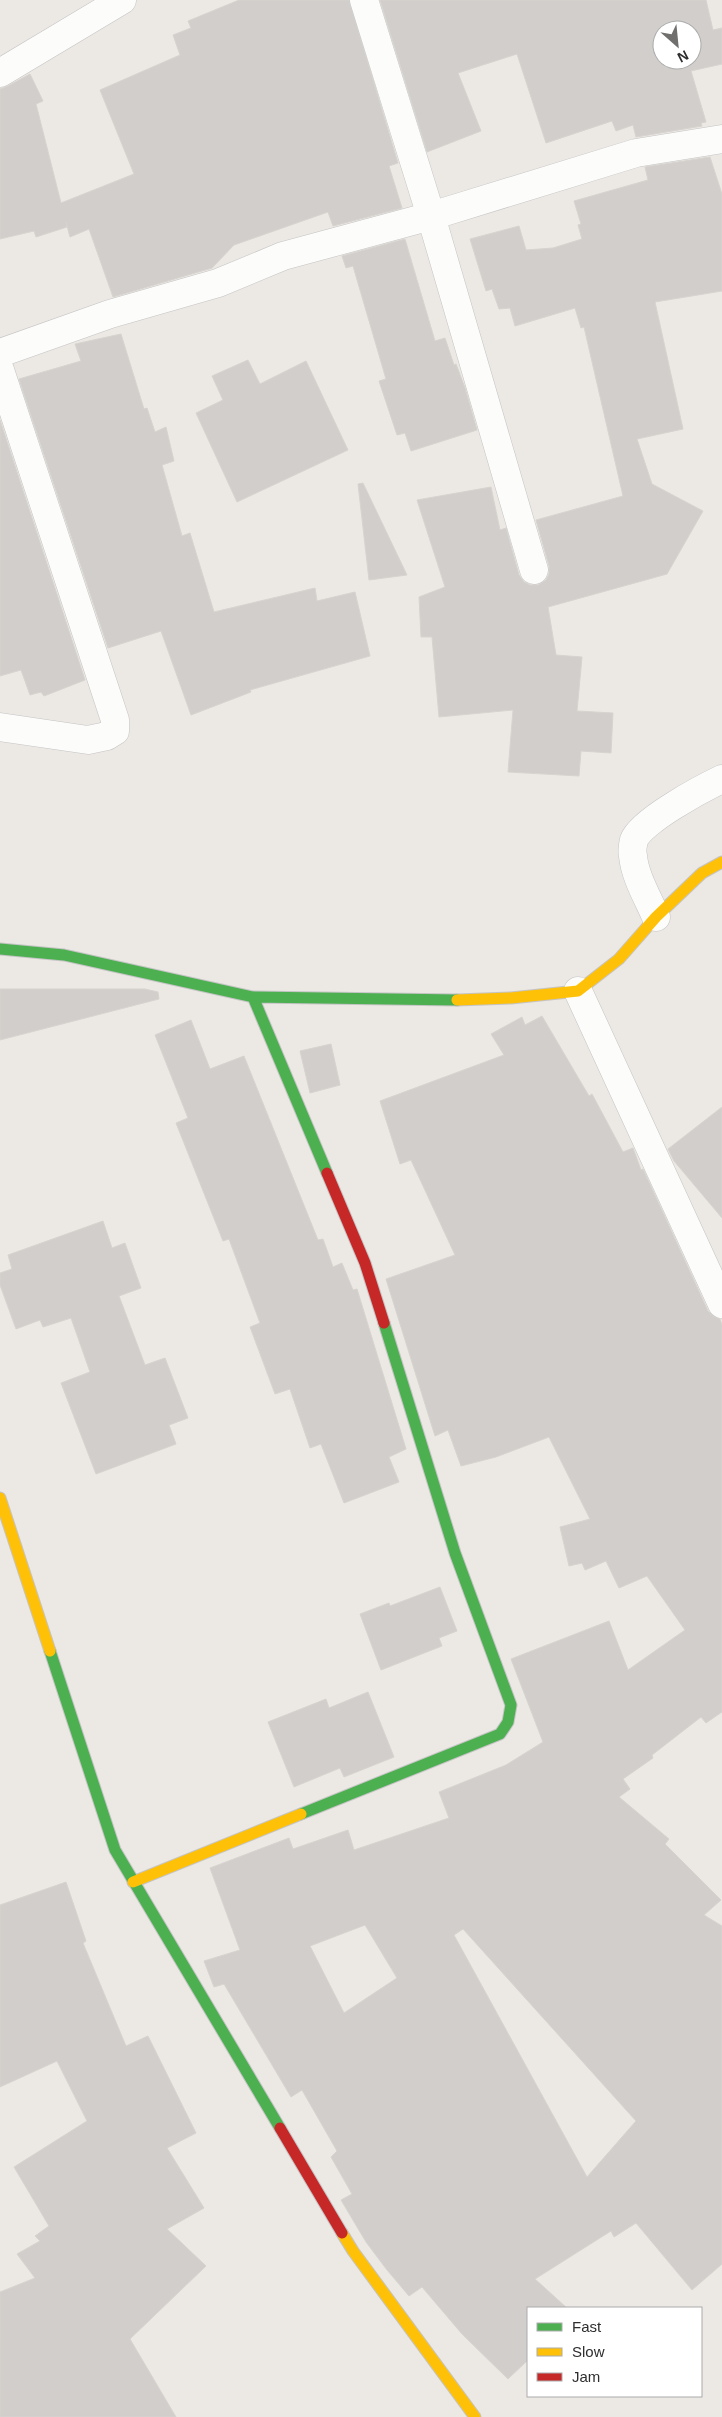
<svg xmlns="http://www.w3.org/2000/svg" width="722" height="2417" viewBox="0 0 722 2417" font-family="Helvetica,sans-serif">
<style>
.building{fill:#d1cecb;stroke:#d7d4d0;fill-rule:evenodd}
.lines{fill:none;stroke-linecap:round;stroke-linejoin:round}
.street-casing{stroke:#c5c4c5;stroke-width:29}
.fast-casing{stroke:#c5c4c5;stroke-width:13}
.slow-casing{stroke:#c5c4c5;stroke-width:13}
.jam-casing{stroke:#c5c4c5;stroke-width:13}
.street{stroke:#fcfcfb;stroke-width:28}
.fast{stroke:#4caf50;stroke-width:11}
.slow{stroke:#ffc107;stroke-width:11}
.jam{stroke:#c62828;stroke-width:11}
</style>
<rect width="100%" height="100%" fill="#ece8e4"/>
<!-- building -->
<path class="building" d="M 239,0 L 349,0 L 398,163 L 389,166 L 402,208 L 333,226 L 328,212 L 234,245 L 212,268 L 113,297 L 89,229 L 70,237 L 66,222 L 67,227 L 36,237 L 34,231 L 0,239 L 0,89 L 8,86 L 30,74 L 43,101 L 36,104 L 61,203 L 134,174 L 100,90 L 180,55 L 173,35 L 191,28 L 188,21 Z
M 380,0 L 706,0 L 713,30 L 722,28 L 722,64 L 691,71 L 706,122 L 701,123 L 702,126 L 636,137 L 633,125 L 616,131 L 612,121 L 546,143 L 517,54 L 458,73 L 481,131 L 427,152 ZM 662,30 L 692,30 L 692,60 L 662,60 Z
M 710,157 L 722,194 L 722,291 L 655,302 L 683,429 L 637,439 L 652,484 L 703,511 L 667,574 L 548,607 L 556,655 L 582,657 L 577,711 L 613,713 L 611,753 L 581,751 L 579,776 L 508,772 L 513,710 L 439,717 L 432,637 L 421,637 L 419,597 L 445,587 L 417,500 L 491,487 L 500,530 L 506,528 L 519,575 L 524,582 L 530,585 L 538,585 L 546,580 L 549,574 L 549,566 L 536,520 L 623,496 L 584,327 L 581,328 L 575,308 L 515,326 L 510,308 L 499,309 L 492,289 L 486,291 L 470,239 L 519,226 L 526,250 L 553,248 L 582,239 L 578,225 L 581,224 L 574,201 L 648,180 L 645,167 Z
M 405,239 L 435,341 L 445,338 L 454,365 L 456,364 L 465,388 L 477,430 L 411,451 L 405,433 L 397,435 L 379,381 L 386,379 L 353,266 L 346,268 L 342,256 Z
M 121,334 L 144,409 L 147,408 L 155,432 L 166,427 L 174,461 L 162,465 L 182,536 L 190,533 L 214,612 L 315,588 L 317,601 L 355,592 L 370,656 L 250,690 L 251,692 L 191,715 L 161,631 L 108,648 L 19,379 L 81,361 L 75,344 Z
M 248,360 L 260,384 L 306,361 L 348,450 L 237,502 L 196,413 L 223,400 L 212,376 Z
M 0,420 L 85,680 L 44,696 L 41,692 L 30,695 L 21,670 L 0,676 Z
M 363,483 L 407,575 L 369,580 L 358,484 Z
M 0,989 L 145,989 L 158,992 L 159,999 L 0,1040 Z
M 542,1016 L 589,1096 L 592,1094 L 623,1152 L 633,1148 L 641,1170 L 643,1169 L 708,1311 L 713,1316 L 720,1319 L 722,1325 L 722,1712 L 706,1723 L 701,1717 L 652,1755 L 653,1758 L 623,1779 L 630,1789 L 619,1797 L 669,1839 L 665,1844 L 721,1900 L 704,1915 L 722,1926 L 722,2264 L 692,2290 L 636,2223 L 614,2237 L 611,2231 L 535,2279 L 567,2308 L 528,2308 L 528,2360 L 508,2379 L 462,2334 L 422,2287 L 409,2296 L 387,2270 L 366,2242 L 341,2200 L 352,2194 L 331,2157 L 337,2151 L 302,2090 L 291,2097 L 224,1984 L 214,1987 L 204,1961 L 240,1950 L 210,1868 L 289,1838 L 293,1849 L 348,1830 L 354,1850 L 449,1818 L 439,1792 L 506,1765 L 543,1742 L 511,1659 L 609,1621 L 628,1670 L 685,1630 L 647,1576 L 619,1588 L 606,1561 L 585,1570 L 582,1563 L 569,1566 L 560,1527 L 590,1519 L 549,1437 L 496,1457 L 461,1466 L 448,1430 L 435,1436 L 386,1279 L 455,1255 L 411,1160 L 400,1164 L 380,1101 L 504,1055 L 491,1034 L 522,1017 L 525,1025 ZM 365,1925 L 397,1978 L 344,2013 L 310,1946 ZM 463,1929 L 636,2121 L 587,2177 L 454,1935 Z
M 191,1020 L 210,1069 L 244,1056 L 318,1240 L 323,1239 L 333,1267 L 342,1263 L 353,1290 L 357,1289 L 406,1449 L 389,1457 L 399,1482 L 344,1503 L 321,1444 L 310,1448 L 290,1389 L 275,1394 L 250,1327 L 260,1323 L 229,1239 L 223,1241 L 176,1123 L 188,1118 L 155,1035 Z
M 331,1044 L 340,1085 L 310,1093 L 300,1051 Z
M 722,1107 L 722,1218 L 674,1161 L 668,1149 Z
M 103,1221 L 112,1248 L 125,1243 L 141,1288 L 119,1296 L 145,1365 L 165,1358 L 188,1418 L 169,1425 L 176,1444 L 96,1474 L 61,1383 L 90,1372 L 71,1318 L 43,1327 L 40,1320 L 16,1329 L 0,1285 L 0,1273 L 12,1269 L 8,1255 Z
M 440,1587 L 457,1631 L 439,1638 L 442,1646 L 381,1670 L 360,1614 L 389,1603 L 390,1606 Z
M 368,1692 L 394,1757 L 344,1777 L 340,1768 L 294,1787 L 268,1722 L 326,1699 L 329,1708 Z
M 66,1882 L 86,1941 L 83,1943 L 126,2046 L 148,2036 L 196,2133 L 167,2148 L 204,2208 L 167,2229 L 206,2266 L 130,2339 L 176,2417 L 0,2417 L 0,2292 L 35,2278 L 17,2254 L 40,2241 L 35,2236 L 49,2226 L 14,2167 L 87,2121 L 57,2061 L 0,2087 L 0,1905 Z"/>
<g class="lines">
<defs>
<path id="street" d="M 364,0 L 431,216 L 534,570
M 0,73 L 122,0
M 0,353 L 110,314 L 218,283 L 283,256 L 431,216 L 636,153 L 722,139
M 0,370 L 115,720 L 115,731 L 107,736 L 88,740 L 0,727
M 656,917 C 648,898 635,877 633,856 C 632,852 633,844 634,840 C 641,821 703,788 722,779
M 578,991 L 722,1304"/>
<path id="fast" d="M 0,949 L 64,955 L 253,997 L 457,1000
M 253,997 L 327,1173
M 50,1651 L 115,1850 L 280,2128
M 301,1814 L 500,1734 L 508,1722 L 511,1705 L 455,1553 L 384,1323"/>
<path id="slow" d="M 457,1000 L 511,998 L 578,991 L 619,959 L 656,917 L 702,873 L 722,862
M 0,1498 L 50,1651
M 133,1882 L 301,1814
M 342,2233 L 353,2251 L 475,2417"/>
<path id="jam" d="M 327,1173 L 365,1263 L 384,1323
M 280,2128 L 342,2233"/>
</defs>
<!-- street casing -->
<use href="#street" class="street-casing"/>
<!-- fast casing -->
<use href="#fast" class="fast-casing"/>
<!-- slow casing -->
<use href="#slow" class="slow-casing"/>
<!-- jam casing -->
<use href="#jam" class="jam-casing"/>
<!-- street -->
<use href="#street" class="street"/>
<!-- fast -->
<use href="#fast" class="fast"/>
<!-- slow -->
<use href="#slow" class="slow"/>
<!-- jam -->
<use href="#jam" class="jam"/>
</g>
<!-- legend -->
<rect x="527" y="2307" width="175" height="90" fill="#ffffff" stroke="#ababab"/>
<rect x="537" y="2323" width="25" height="8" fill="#4caf50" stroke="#ababab"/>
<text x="572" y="2332" font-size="15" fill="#2e2e2e">Fast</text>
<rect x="537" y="2348" width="25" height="8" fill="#ffc107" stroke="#ababab"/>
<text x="572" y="2357" font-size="15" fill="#2e2e2e">Slow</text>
<rect x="537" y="2373" width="25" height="8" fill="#c62828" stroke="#ababab"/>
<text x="572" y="2382" font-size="15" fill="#2e2e2e">Jam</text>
<!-- north arrow -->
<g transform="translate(677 45) rotate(153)"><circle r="24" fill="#ffffff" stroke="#ababab"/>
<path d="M0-4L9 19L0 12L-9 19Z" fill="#706f6e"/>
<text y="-8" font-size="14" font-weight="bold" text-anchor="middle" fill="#2e2e2e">N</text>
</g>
</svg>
